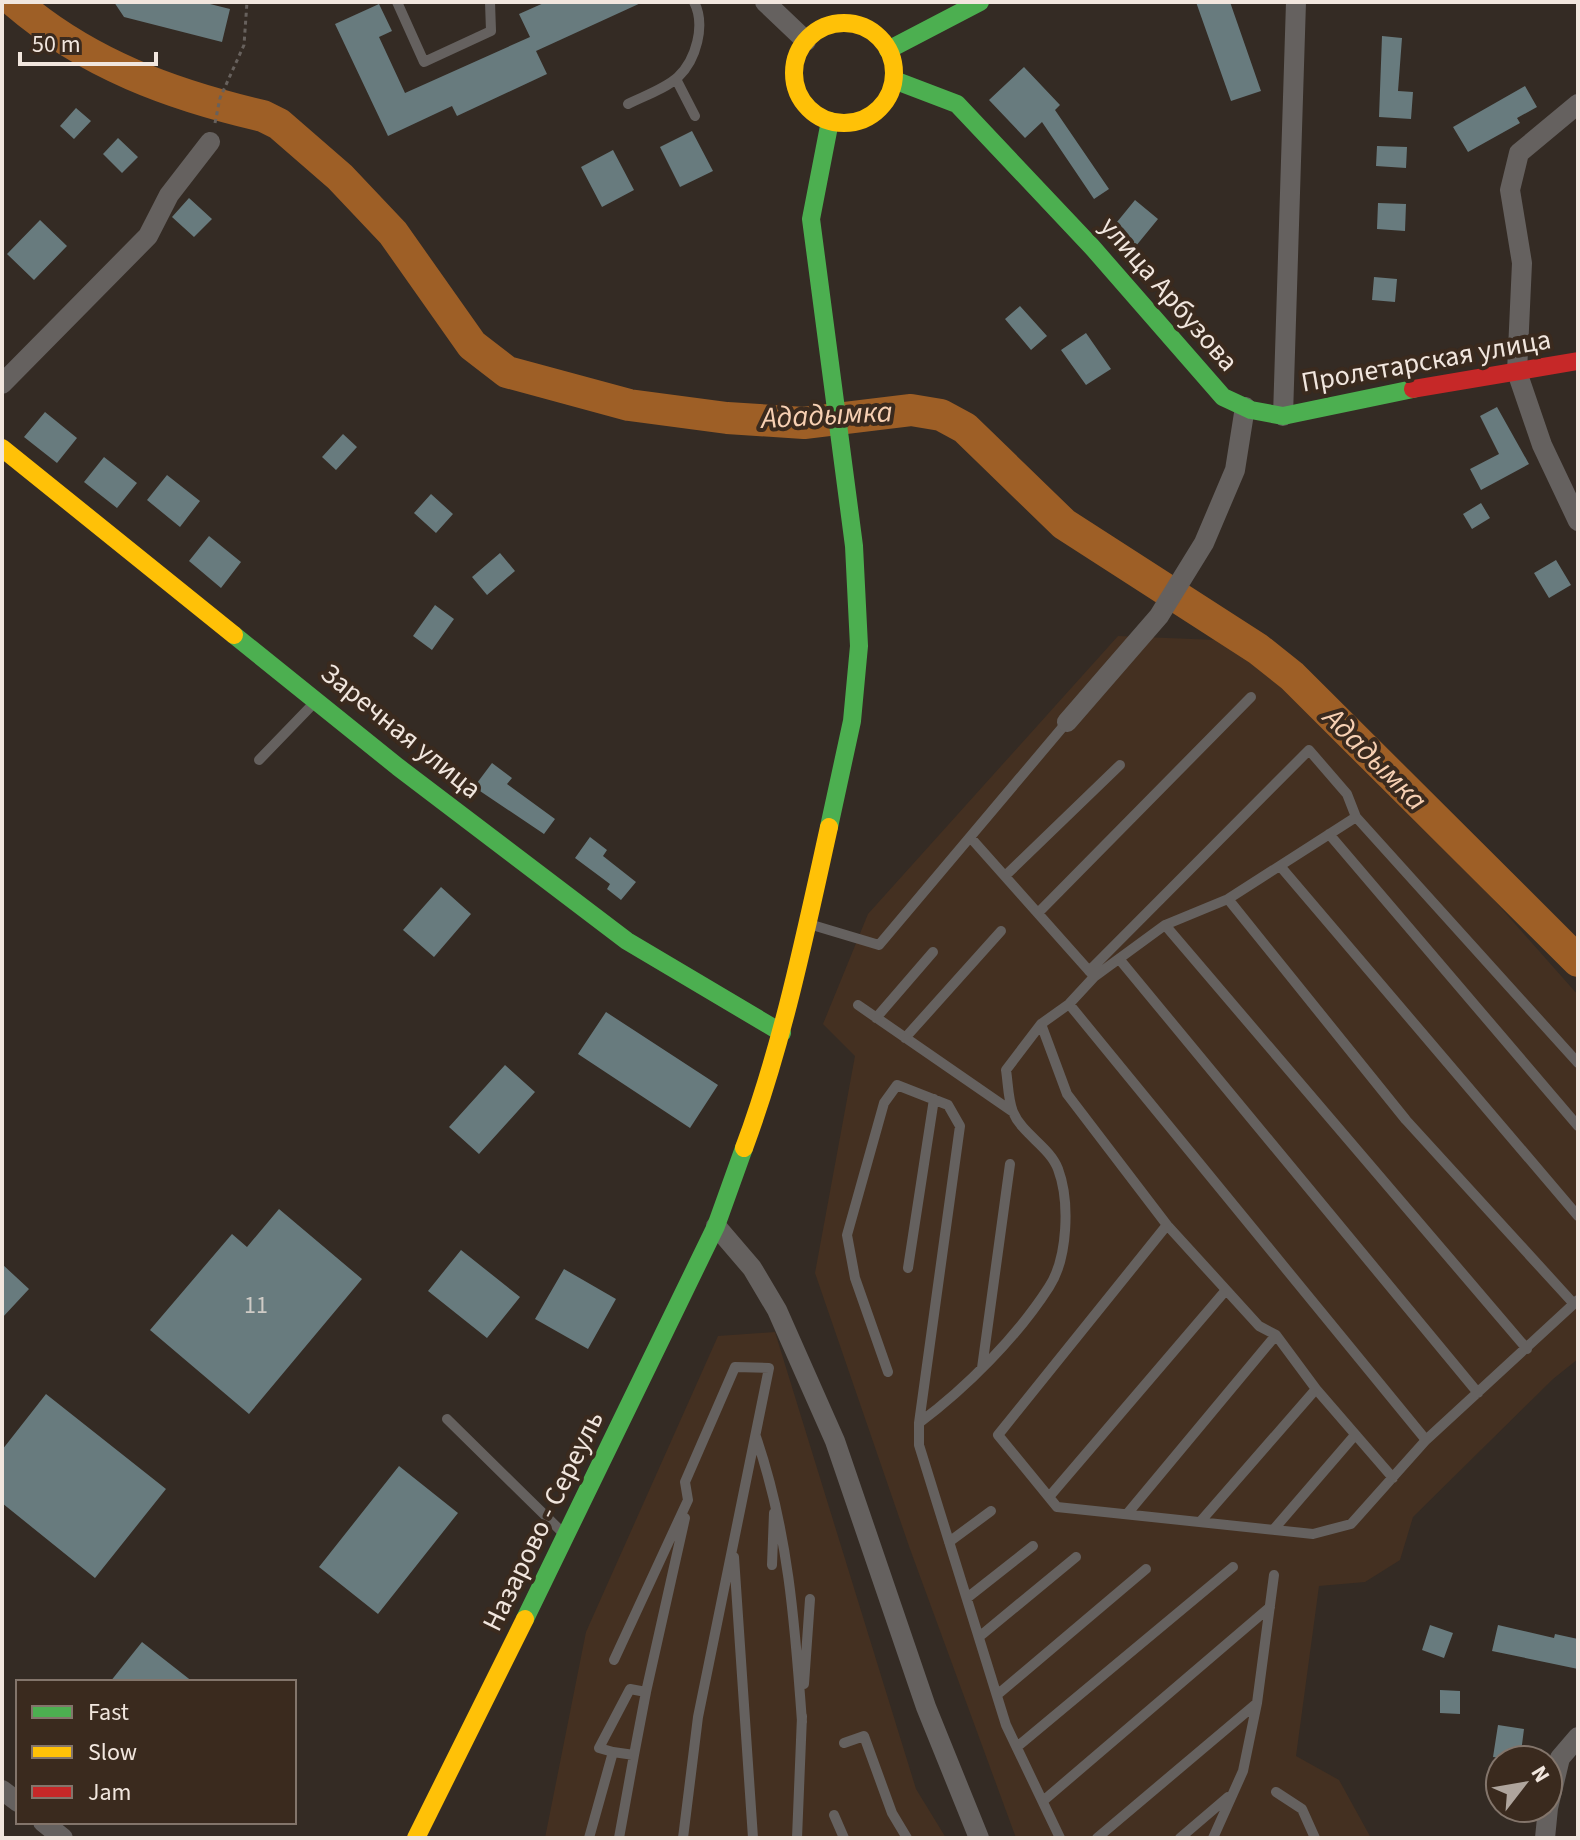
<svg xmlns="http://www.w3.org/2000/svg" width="1580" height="1840" viewBox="0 0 1580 1840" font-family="'Source Sans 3',sans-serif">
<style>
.built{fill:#443021}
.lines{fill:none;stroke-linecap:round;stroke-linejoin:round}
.river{stroke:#9e5f26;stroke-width:32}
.building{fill:#687b7e}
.path{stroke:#67615d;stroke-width:3;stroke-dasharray:4 4;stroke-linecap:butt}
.lane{stroke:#65615f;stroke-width:10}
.street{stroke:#65615f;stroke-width:20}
.fast{stroke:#4caf50;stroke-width:18}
.slow{stroke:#ffc107;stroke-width:18}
.jam{stroke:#c62828;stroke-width:18}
.labels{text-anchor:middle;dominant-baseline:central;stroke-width:8;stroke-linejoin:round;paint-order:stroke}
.number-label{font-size:24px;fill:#cfcbc6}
.street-label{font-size:28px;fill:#f1e6de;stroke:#3a2a1e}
.water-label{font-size:30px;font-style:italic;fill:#f7d0b3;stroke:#3a2a1e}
</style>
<rect width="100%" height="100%" fill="#342b24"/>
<!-- built -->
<path class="built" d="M 1118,636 L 1241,641 L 1339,725 L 1578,995 L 1578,1359 L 1553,1379 L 1413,1517 L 1400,1560 L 1365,1582 L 1319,1586 L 1296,1756 L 1339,1780 L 1371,1838 L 1016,1838 L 910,1549 L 815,1273 L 855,1056 L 823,1024 L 868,914 Z
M 775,1332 L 916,1789 L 946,1838 L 545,1838 L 586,1632 L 718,1336 Z"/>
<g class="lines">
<!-- river -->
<path class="river" d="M 15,2 C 87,64 172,95 263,116 L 279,124 L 340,177 L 393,233 L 472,345 L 507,372 L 629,405 L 727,418 L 804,423 L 911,410 L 941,415 L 965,428 L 1064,524 L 1258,649 L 1292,676 L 1578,961"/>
</g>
<!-- building -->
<path class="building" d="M 114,2 L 202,2 L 230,9 L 222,42 L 124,17 Z
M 546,2 L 643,2 L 536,51 L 547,74 L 457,116 L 452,106 L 388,136 L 335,24 L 379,4 L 392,31 L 379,37 L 405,93 L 530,37 L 519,14 Z
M 1196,2 L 1230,2 L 1261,91 L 1231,101 Z
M 1382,36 L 1402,38 L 1398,91 L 1413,92 L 1411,119 L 1379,117 Z
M 1024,67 L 1060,105 L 1055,110 L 1109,189 L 1094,199 L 1042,122 L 1025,138 L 989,100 Z
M 1525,86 L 1537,107 L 1517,118 L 1520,123 L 1468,152 L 1453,127 Z
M 76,108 L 91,121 L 74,139 L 60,126 Z
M 692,131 L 713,171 L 680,187 L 660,147 Z
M 118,138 L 138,157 L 122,173 L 103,154 Z
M 1377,146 L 1407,147 L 1406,168 L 1376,166 Z
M 613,150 L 634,190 L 602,207 L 581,167 Z
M 189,198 L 212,219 L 194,237 L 172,217 Z
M 1135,200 L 1158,219 L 1131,252 L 1108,233 Z
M 1378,203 L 1406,204 L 1405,231 L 1377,229 Z
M 40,220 L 67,246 L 34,280 L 7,254 Z
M 1374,277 L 1397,279 L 1395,302 L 1372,300 Z
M 1020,306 L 1047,336 L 1031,350 L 1005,319 Z
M 1086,333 L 1111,369 L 1086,385 L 1061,350 Z
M 1497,407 L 1529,464 L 1481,490 L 1470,469 L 1499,454 L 1480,416 Z
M 45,412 L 77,438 L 57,463 L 24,437 Z
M 343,434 L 357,447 L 336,470 L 322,457 Z
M 104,457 L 137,483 L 117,508 L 84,482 Z
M 167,475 L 200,501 L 180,527 L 147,500 Z
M 431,494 L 453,514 L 436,533 L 414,513 Z
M 1481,503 L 1490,518 L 1472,529 L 1463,514 Z
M 209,536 L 241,562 L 221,588 L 189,561 Z
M 500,553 L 515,571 L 487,595 L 472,577 Z
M 1556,560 L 1571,585 L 1549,598 L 1534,573 Z
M 435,605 L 454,619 L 432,650 L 413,636 Z
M 492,763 L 512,778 L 507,784 L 555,819 L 544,834 L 474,787 Z
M 590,837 L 607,850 L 603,856 L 636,882 L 621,900 L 607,889 L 610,884 L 575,858 Z
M 441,887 L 471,914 L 434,957 L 403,930 Z
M 606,1012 L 718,1085 L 690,1128 L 578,1054 Z
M 505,1065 L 535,1092 L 479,1154 L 449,1127 Z
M 279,1209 L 362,1279 L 249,1414 L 150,1330 L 232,1234 L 247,1247 Z
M 461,1250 L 520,1297 L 487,1338 L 428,1291 Z
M 2,1264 L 29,1289 L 2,1318 Z
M 564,1269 L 616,1299 L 588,1349 L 535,1319 Z
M 46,1394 L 166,1489 L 95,1578 L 2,1503 L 2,1450 Z
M 399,1466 L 458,1513 L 378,1614 L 319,1567 Z
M 1430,1625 L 1453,1633 L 1444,1658 L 1422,1650 Z
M 1498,1625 L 1554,1638 L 1555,1634 L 1578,1639 L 1578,1669 L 1492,1651 Z
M 142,1642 L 193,1682 L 110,1682 Z
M 1440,1690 L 1460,1691 L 1460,1714 L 1440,1713 Z
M 1498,1725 L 1524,1729 L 1520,1760 L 1493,1757 Z"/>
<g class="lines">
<!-- path -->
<path class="path" d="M 215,123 L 220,98 L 244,45 L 247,2"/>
<!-- lane -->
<path class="lane" d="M 397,2 L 424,62 L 491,31 L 490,2
M 676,79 L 695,116
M 628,104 C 644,96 665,89 678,77 C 696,60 706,25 694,2
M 259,760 L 316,701
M 1356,817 L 1578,1063
M 1329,834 L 1578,1126
M 970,837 L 1091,973
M 1280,866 L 1578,1216
M 1005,876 L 1120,765
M 1228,899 L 1406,1120 L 1574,1304
M 1038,913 L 1251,697
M 809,924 L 879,945 L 1067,722
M 1165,925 L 1527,1349
M 1120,960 L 1478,1393
M 1069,1004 L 1426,1440
M 858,1005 L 1013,1112
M 876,1018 L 933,952
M 1041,1024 L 1069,1004 L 1094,977 L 1165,925 L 1228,899 L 1356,817 L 1347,794 L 1309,750 L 1089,971
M 905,1038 L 1001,931
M 1167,1225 L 998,1435 L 1057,1507 L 1313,1534 L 1351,1524 L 1426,1440 L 1578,1300
M 908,1268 L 934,1099
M 982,1368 L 1010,1164
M 888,1372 L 855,1278 L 847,1235 L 884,1103 L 897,1085 L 948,1105 L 960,1126 L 919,1423
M 447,1419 L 565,1535
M 756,1437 C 788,1530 795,1624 802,1722
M 1049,1497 L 1226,1290
M 1127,1514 L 1276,1335
M 1200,1522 L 1316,1389
M 1274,1529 L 1355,1435
M 949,1542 L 991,1511
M 734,1557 L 753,1838
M 772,1565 L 774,1513
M 967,1598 L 1033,1546
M 979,1637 L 1076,1557
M 614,1660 L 688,1500 L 685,1482 L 735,1367 L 769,1368 L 698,1717 L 683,1838
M 804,1684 L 810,1599
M 997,1695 L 1146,1569
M 844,1743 L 864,1736 L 892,1813 L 907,1838
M 1017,1747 L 1233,1567
M 613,1752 L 634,1755 L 646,1692
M 1276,1792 L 1302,1809 L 1315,1838
M 1043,1801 L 1270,1607
M 834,1815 L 844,1838
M 589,1838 L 613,1752 L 599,1748 L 630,1689 L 646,1692 L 685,1518
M 619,1838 L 634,1755
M 797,1838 L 802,1716
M 1060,1838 L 1006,1725 L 919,1445 L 919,1423 C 966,1388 1017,1337 1049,1287 C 1068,1258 1070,1201 1058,1169 C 1050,1147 1022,1134 1013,1112 C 1008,1100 1008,1082 1006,1070 L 1041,1024 L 1067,1094 L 1167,1225 L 1259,1326 L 1276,1335 L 1316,1389 L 1393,1478
M 1097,1838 L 1257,1703
M 1180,1838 L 1228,1797
M 1213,1838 L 1243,1771 L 1257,1703 L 1274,1575"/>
<!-- street -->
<path class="street" d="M 765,2 L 806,41
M 1578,104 L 1519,153 L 1510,190 L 1522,263 L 1517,372 L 1542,445 L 1578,521
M 2,384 L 148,236 L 169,195 L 210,142
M 1283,416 L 1296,2
M 1067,722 L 1159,616 L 1204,543 L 1235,470 L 1245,407
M 716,1226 L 752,1268 L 777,1310 L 835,1441 L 926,1707 L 979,1838
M 2,1790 L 18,1802
M 1548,1808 L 1560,1758 L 1578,1737
M 43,1822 L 63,1838
M 1545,1838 L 1548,1808"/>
<!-- fast -->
<path class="fast" d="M 888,50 L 980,2
M 894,80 L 957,104 L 1092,247 L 1223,397 L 1251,410 L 1283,416 L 1413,389
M 234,635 L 398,767 L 627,941 L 782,1033
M 829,827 L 852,721 L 859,646 L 854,546 L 811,219 L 830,121
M 525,1619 L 716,1226 L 744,1148"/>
<!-- slow -->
<path class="slow" d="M794 73a50 50 0 1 1 100 0a50 50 0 1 1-100 0Z
M 2,448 L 234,635
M 744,1148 C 783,1043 805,935 829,827
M 416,1838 L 525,1619"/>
<!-- jam -->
<path class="jam" d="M 1413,389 L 1578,361"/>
</g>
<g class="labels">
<!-- number labels -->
<g class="number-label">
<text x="256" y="1305">11</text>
</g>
<!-- street labels -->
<g class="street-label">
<text transform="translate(1169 294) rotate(49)">улица Арбузова</text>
<text transform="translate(1426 361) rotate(-10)">Пролетарская улица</text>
<text transform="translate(401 731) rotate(39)">Заречная улица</text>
<text transform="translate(543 1521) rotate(-64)">Назарово - Сереуль</text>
</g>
<!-- water labels -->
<g class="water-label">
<text transform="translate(827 415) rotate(-3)">Ададымка</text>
<text transform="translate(1375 759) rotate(45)">Ададымка</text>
</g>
</g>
<!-- border -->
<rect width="1580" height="1840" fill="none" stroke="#f1e6de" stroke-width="8"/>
<!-- legend -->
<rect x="16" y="1680" width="280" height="144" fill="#3a2a1e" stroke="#83756b" stroke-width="2"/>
<rect x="32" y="1706" width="40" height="12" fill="#4caf50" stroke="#83756b" stroke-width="2"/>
<text x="88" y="1720" font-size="24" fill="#f1e6de">Fast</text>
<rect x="32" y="1746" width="40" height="12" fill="#ffc107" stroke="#83756b" stroke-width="2"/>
<text x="88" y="1760" font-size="24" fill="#f1e6de">Slow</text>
<rect x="32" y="1786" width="40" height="12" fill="#c62828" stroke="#83756b" stroke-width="2"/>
<text x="88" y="1800" font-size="24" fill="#f1e6de">Jam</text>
<!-- north arrow -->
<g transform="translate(1524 1784) rotate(59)"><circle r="38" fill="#3a2a1e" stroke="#83756b" stroke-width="2"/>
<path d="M0-6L14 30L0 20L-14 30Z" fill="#afa59d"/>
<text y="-12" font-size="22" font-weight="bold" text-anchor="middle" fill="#f1e6de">N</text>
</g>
<!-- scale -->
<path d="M20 52v12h136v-12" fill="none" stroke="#f1e6de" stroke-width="4"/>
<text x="32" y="52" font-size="24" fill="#f1e6de" stroke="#3a2a1e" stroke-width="6" paint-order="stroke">50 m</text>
</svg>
